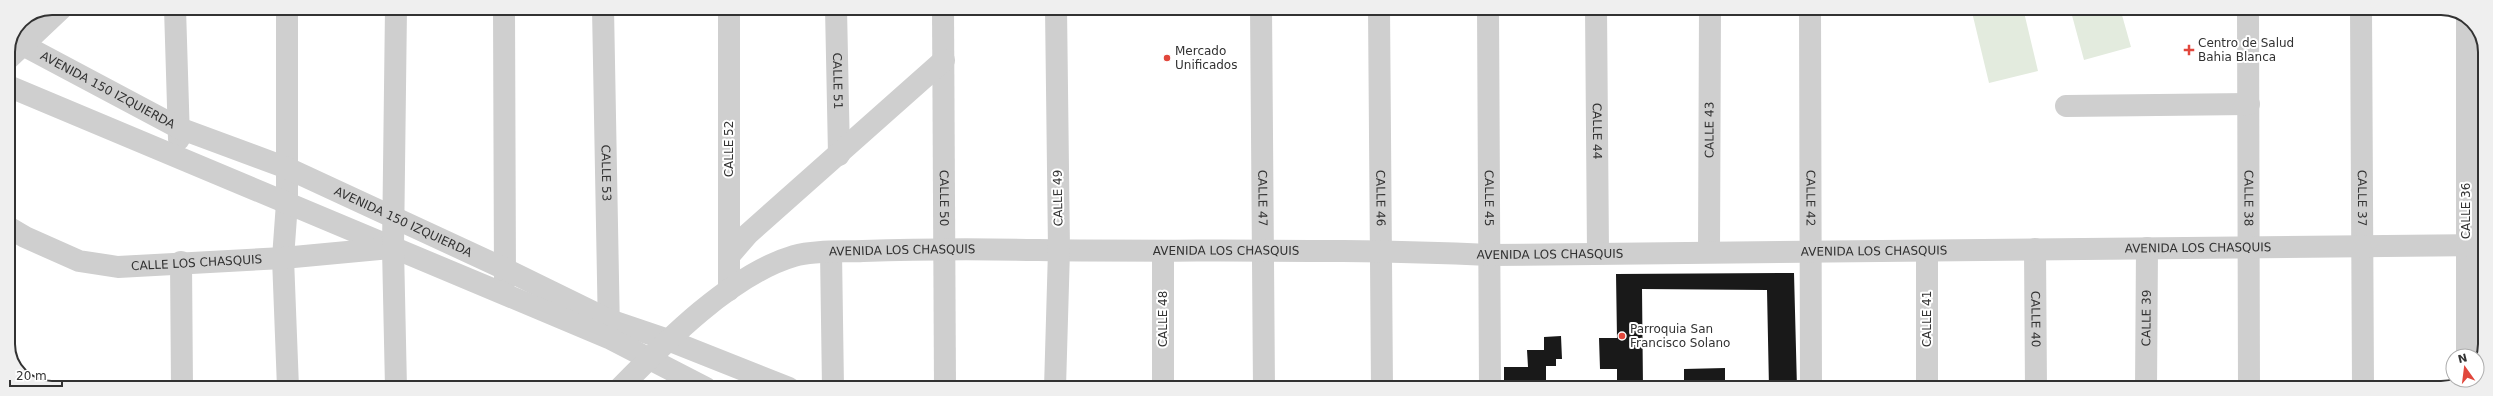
<svg xmlns="http://www.w3.org/2000/svg" width="2493" height="396" viewBox="0 0 2493 396" font-family="'DejaVu Sans',sans-serif">
<style>
.green{fill:#e3ebde}
.building{fill:#191919}
.lines{fill:none;stroke-linecap:round;stroke-linejoin:round}
.minor{stroke:#cfcfcf;stroke-width:22}
.poi-dot{fill:#e1473c;stroke:#fff;stroke-width:1.5}
.labels{text-anchor:middle;dominant-baseline:central;stroke-width:4;stroke-linejoin:round;paint-order:stroke}
.poi-label{font-size:12px;fill:#323232;stroke:#fff;text-anchor:start}
.street-label{font-size:12px;fill:#323232;stroke:#fff}
.rim{fill:none;stroke:#323232;stroke-width:2}
</style>
<rect width="100%" height="100%" fill="#fff"/>
<!-- green -->
<path class="green" d="M 1971,8 L 2023,8 L 2038,71 L 1989,83 Z
M 2070,8 L 2120,8 L 2131,47 L 2084,60 Z"/>
<!-- building -->
<path class="building" d="M 1794,273 L 1797,388 L 1769,388 L 1767,290 L 1642,289 L 1643,388 L 1617,388 L 1617,369 L 1600,369 L 1599,338 L 1617,338 L 1616,274 Z
M 1561,336 L 1562,359 L 1556,359 L 1556,366 L 1546,366 L 1546,388 L 1504,388 L 1504,367 L 1528,367 L 1527,350 L 1544,350 L 1544,337 Z
M 1725,368 L 1725,388 L 1684,388 L 1684,369 Z"/>
<g class="lines">
<!-- minor -->
<g class="minor">
<path d="M 175,8 L 179,139"/>
<path d="M 287,8 L 287,203 L 283,258 L 288,388"/>
<path d="M 504,8 L 505,281"/>
<path id="s1" d="M 603,8 L 609,333"/>
<path id="s2" d="M 836,8 L 839,155"/>
<path id="s3" d="M 943,8 L 945,388"/>
<path id="s4" d="M 1261,8 L 1264,388"/>
<path id="s5" d="M 1379,8 L 1382,388"/>
<path id="s6" d="M 1488,8 L 1490,388"/>
<path id="s7" d="M 1596,8 L 1598,253"/>
<path id="s8" d="M 1810,8 L 1811,388"/>
<path id="s9" d="M 2248,8 L 2249,388"/>
<path id="s10" d="M 2361,8 L 2363,388"/>
<path id="s11" d="M 23,45 L 179,128 L 287,168 L 505,269 L 609,320 L 668,340 L 789,388"/>
<path d="M 8,59 L 62,8"/>
<path d="M 8,86 L 609,338 L 706,388"/>
<path d="M 2066,106 L 2249,104"/>
<path id="s12" d="M 8,227 L 25,237 L 79,261 L 118,267 L 283,258 L 390,248"/>
<path id="s13" d="M 2035,249 L 2036,388"/>
<path d="M 831,252 L 833,388"/>
<path id="s14" d="M 1709,252 L 1710,8"/>
<path d="M 729,256 L 748,234 L 944,60"/>
<path d="M 181,262 L 182,388"/>
<path d="M 729,290 L 729,8"/>
<path d="M 2467,356 L 2467,18"/>
<path d="M 396,388 L 393,248 L 396,8"/>
<path id="s15" d="M 620,388 C 665,342 732,274 794,256 C 815,250 842,252 863,251 C 921,249 979,249 1038,250 C 1188,252 1338,248 1489,255 L 2485,245"/>
<path d="M 1055,388 L 1059,250 L 1056,8"/>
<path d="M 1163,388 L 1163,251"/>
<path d="M 1927,388 L 1927,251"/>
<path id="s16" d="M 2146,388 L 2147,248"/>
</g>
</g>
<!-- markers -->
<g class="poi-dot">
<path d="M2187 44h4v4h4v4h-4v4h-4v-4h-4v-4h4z"/>
<circle cx="1167" cy="58" r="4"/>
<circle cx="1622" cy="336" r="4"/>
</g>
<g class="labels">
<!-- poi labels -->
<g class="poi-label">
<text x="2198" y="43">Centro de Salud<tspan x="2198" dy="14">Bahia Blanca</tspan></text>
<text x="1175" y="51">Mercado<tspan x="1175" dy="14">Unificados</tspan></text>
<text x="1630" y="329">Parroquia San<tspan x="1630" dy="14">Francisco Solano</tspan></text>
</g>
<!-- street labels -->
<g class="street-label">
<text stroke="none"><textPath href="#s2" startOffset="73">CALLE 51</textPath></text>
<text stroke="none"><textPath href="#s11" startOffset="96">AVENIDA 150 IZQUIERDA</textPath></text>
<text stroke="none"><textPath href="#s14" startOffset="122">CALLE 43</textPath></text>
<text stroke="none"><textPath href="#s7" startOffset="123">CALLE 44</textPath></text>
<text transform="translate(729 149) rotate(-90)">CALLE 52</text>
<text stroke="none"><textPath href="#s1" startOffset="165">CALLE 53</textPath></text>
<text stroke="none"><textPath href="#s3" startOffset="190">CALLE 50</textPath></text>
<text transform="translate(1058 198) rotate(-91)">CALLE 49</text>
<text stroke="none"><textPath href="#s4" startOffset="190">CALLE 47</textPath></text>
<text stroke="none"><textPath href="#s5" startOffset="190">CALLE 46</textPath></text>
<text stroke="none"><textPath href="#s6" startOffset="190">CALLE 45</textPath></text>
<text stroke="none"><textPath href="#s8" startOffset="190">CALLE 42</textPath></text>
<text stroke="none"><textPath href="#s9" startOffset="190">CALLE 38</textPath></text>
<text stroke="none"><textPath href="#s10" startOffset="190">CALLE 37</textPath></text>
<text transform="translate(2466 211) rotate(-90)">CALLE 36</text>
<text stroke="none"><textPath href="#s11" startOffset="420">AVENIDA 150 IZQUIERDA</textPath></text>
<text stroke="none"><textPath href="#s15" startOffset="1625">AVENIDA LOS CHASQUIS</textPath></text>
<text stroke="none"><textPath href="#s15" startOffset="329">AVENIDA LOS CHASQUIS</textPath></text>
<text stroke="none"><textPath href="#s15" startOffset="653">AVENIDA LOS CHASQUIS</textPath></text>
<text stroke="none"><textPath href="#s15" startOffset="1301">AVENIDA LOS CHASQUIS</textPath></text>
<text stroke="none"><textPath href="#s15" startOffset="977">AVENIDA LOS CHASQUIS</textPath></text>
<text stroke="none"><textPath href="#s12" startOffset="197">CALLE LOS CHASQUIS</textPath></text>
<text stroke="none"><textPath href="#s16" startOffset="70">CALLE 39</textPath></text>
<text transform="translate(1163 319) rotate(-90)">CALLE 48</text>
<text transform="translate(1927 319) rotate(-90)">CALLE 41</text>
<text stroke="none"><textPath href="#s13" startOffset="70">CALLE 40</textPath></text>
</g>
</g>
<!-- crop -->
<path d="M0 0H2493V396H0ZM52 15H2441A37 37 0 0 1 2478 52V344A37 37 0 0 1 2441 381H52A37 37 0 0 1 15 344V52A37 37 0 0 1 52 15Z" fill="#efefef" fill-rule="evenodd"/>
<path class="rim" d="M52 15H2441A37 37 0 0 1 2478 52V344A37 37 0 0 1 2441 381H52A37 37 0 0 1 15 344V52A37 37 0 0 1 52 15Z"/>
<!-- north arrow -->
<g transform="translate(2465 368) rotate(346)"><circle r="19" fill="#ffffff" stroke="#adadad"/>
<path d="M0-3L7 15L0 10L-7 15Z" fill="#e1473c"/>
<text y="-6" font-size="11" font-weight="bold" text-anchor="middle" fill="#323232">N</text>
</g>
<!-- scale -->
<path d="M10 380v6h52v-6" fill="none" stroke="#323232" stroke-width="2"/>
<text x="16" y="380" font-size="12" fill="#323232" stroke="#ffffff" stroke-width="3" paint-order="stroke">20 m</text>
</svg>
